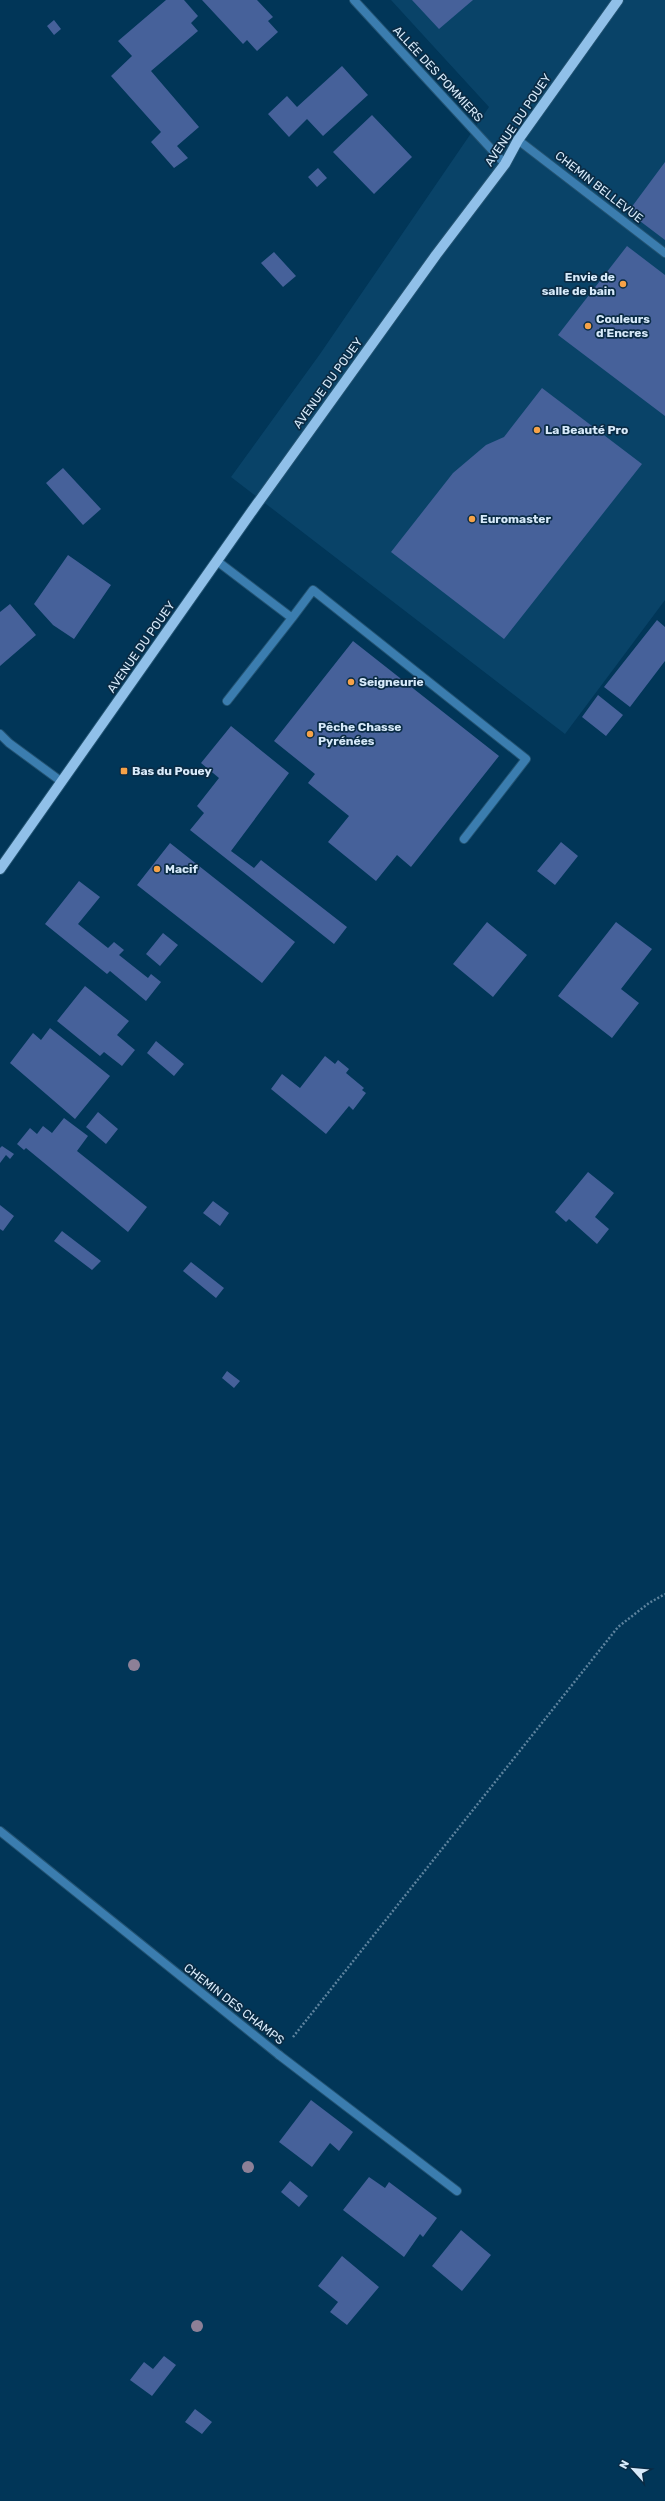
<svg xmlns="http://www.w3.org/2000/svg" width="665" height="2501" viewBox="0 0 665 2501" font-family="Rubik,sans-serif">
<style>
.built{fill:#094368}
.building{fill:#46619a}
.lines{fill:none;stroke-linecap:round;stroke-linejoin:round}
.lane-casing{stroke:#235372;stroke-width:10}
.street-casing{stroke:#235372;stroke-width:10}
.primary-casing{stroke:#235372;stroke-width:12}
.path{stroke:#5d839e;stroke-width:2.5;stroke-dasharray:2 2;stroke-linecap:butt}
.lane{stroke:#3b7daf;stroke-width:8}
.street{stroke:#3b7daf;stroke-width:8}
.primary{stroke:#90c0e9;stroke-width:10}
.tree{fill:#8d8097}
.poi-dot{fill:#f6a248;stroke:#0a2b44;stroke-width:1.5}
.labels{text-anchor:middle;dominant-baseline:central;stroke-width:3.5;stroke-linejoin:round;paint-order:stroke}
.street-label{font-size:12px;fill:#d7eafa;stroke:#0a2b44}
.poi-label{font-size:12px;font-weight:bold;fill:#d7eafa;stroke:#0a2b44;text-anchor:start}
</style>
<rect width="100%" height="100%" fill="#013658"/>
<!-- built -->
<path class="built" d="M 391,0 L 665,0 L 665,600 L 565,734 L 231,477 L 320,354 L 489,107 Z"/>
<!-- building -->
<path class="building" d="M 166,0 L 184,0 L 198,16 L 191,23 L 198,31 L 151,71 L 199,127 L 177,146 L 188,158 L 174,168 L 151,142 L 161,132 L 111,76 L 132,56 L 118,41 Z
M 202,0 L 257,0 L 273,17 L 268,21 L 278,32 L 257,51 L 247,40 L 243,44 Z
M 412,0 L 473,0 L 439,29 Z
M 54,20 L 61,29 L 54,35 L 47,26 Z
M 342,66 L 368,95 L 323,136 L 307,119 L 289,137 L 268,114 L 287,96 L 297,107 Z
M 372,115 L 412,157 L 374,194 L 333,152 Z
M 665,162 L 665,240 L 628,212 Z
M 318,168 L 327,178 L 317,187 L 308,177 Z
M 627,246 L 665,275 L 665,416 L 558,335 Z
M 274,252 L 296,276 L 283,287 L 261,263 Z
M 542,388 L 642,464 L 504,639 L 391,552 L 453,473 L 486,445 L 504,437 Z
M 63,468 L 101,509 L 83,525 L 46,483 Z
M 68,555 L 111,585 L 74,639 L 53,625 L 34,604 Z
M 10,604 L 36,635 L 0,666 L 0,612 Z
M 657,620 L 665,627 L 665,661 L 630,707 L 604,687 Z
M 353,641 L 499,756 L 411,867 L 397,855 L 376,881 L 328,842 L 349,816 L 308,783 L 315,774 L 274,741 Z
M 598,695 L 623,715 L 606,736 L 582,717 Z
M 231,726 L 289,773 L 231,851 L 254,868 L 261,860 L 347,927 L 334,944 L 190,830 L 204,813 L 197,806 L 219,778 L 201,763 Z
M 561,842 L 578,856 L 555,885 L 537,871 Z
M 170,843 L 295,942 L 262,983 L 137,885 Z
M 79,881 L 100,897 L 78,924 L 108,948 L 114,942 L 124,950 L 119,955 L 148,978 L 151,974 L 161,982 L 146,1001 L 110,971 L 107,974 L 45,924 Z
M 487,922 L 527,955 L 493,997 L 453,964 Z
M 616,922 L 652,949 L 621,989 L 639,1003 L 612,1038 L 558,996 Z
M 163,933 L 178,945 L 160,966 L 146,954 Z
M 85,986 L 129,1021 L 117,1035 L 135,1050 L 122,1066 L 104,1052 L 100,1056 L 57,1021 Z
M 50,1028 L 110,1076 L 75,1119 L 10,1063 L 33,1033 L 41,1040 Z
M 156,1041 L 184,1064 L 174,1076 L 147,1053 Z
M 325,1056 L 335,1064 L 338,1060 L 349,1069 L 346,1073 L 364,1088 L 362,1090 L 366,1093 L 353,1110 L 349,1106 L 326,1134 L 271,1089 L 282,1074 L 300,1088 Z
M 98,1112 L 118,1129 L 106,1144 L 86,1127 Z
M 64,1118 L 88,1136 L 77,1151 L 147,1207 L 128,1232 L 26,1148 L 24,1150 L 17,1144 L 30,1128 L 37,1134 L 43,1126 L 52,1133 Z
M 2,1146 L 14,1154 L 10,1159 L 6,1155 L 0,1163 L 0,1148 Z
M 588,1172 L 614,1193 L 595,1217 L 609,1229 L 597,1244 L 569,1219 L 566,1222 L 555,1212 Z
M 213,1201 L 229,1213 L 220,1226 L 203,1213 Z
M 0,1205 L 14,1216 L 3,1231 L 0,1229 Z
M 62,1231 L 101,1261 L 92,1270 L 54,1241 Z
M 191,1262 L 224,1288 L 216,1298 L 183,1271 Z
M 227,1371 L 240,1381 L 234,1388 L 222,1378 Z
M 311,2100 L 353,2132 L 339,2151 L 330,2143 L 312,2167 L 279,2142 Z
M 369,2177 L 385,2188 L 389,2182 L 437,2218 L 423,2237 L 420,2234 L 404,2257 L 343,2210 Z
M 290,2181 L 308,2196 L 299,2207 L 281,2192 Z
M 461,2230 L 491,2255 L 462,2291 L 432,2266 Z
M 342,2256 L 379,2287 L 347,2325 L 330,2312 L 338,2302 L 318,2286 Z
M 164,2356 L 176,2365 L 152,2396 L 130,2380 L 144,2362 L 153,2369 Z
M 195,2409 L 212,2422 L 202,2434 L 185,2422 Z"/>
<g class="lines">
<defs>
<path id="lane" d="M 354,0 L 505,164
M 518,140 L 665,253
M 217,561 L 292,618 L 227,701
M 292,618 L 313,590 L 526,759 L 464,839
M 0,734 L 9,743 L 62,782
M 279,2055 L 457,2191"/>
<path id="street" d="M 0,1831 L 279,2055"/>
<path id="primary" d="M 0,869 L 252,511 L 436,255 L 505,164 L 518,140 L 618,0"/>
</defs>
<!-- lane casing -->
<use href="#lane" class="lane-casing"/>
<!-- street casing -->
<use href="#street" class="street-casing"/>
<!-- primary casing -->
<use href="#primary" class="primary-casing"/>
<!-- path -->
<path class="path" d="M 293,2037 L 618,1627 L 649,1603 L 665,1594"/>
<!-- lane -->
<use href="#lane" class="lane"/>
<!-- street -->
<use href="#street" class="street"/>
<!-- primary -->
<use href="#primary" class="primary"/>
</g>
<!-- trees -->
<g class="tree">
<circle cx="134" cy="1665" r="6"/>
<circle cx="248" cy="2167" r="6"/>
<circle cx="197" cy="2326" r="6"/>
</g>
<!-- markers -->
<g class="poi-dot">
<circle cx="623" cy="284" r="4"/>
<circle cx="588" cy="326" r="4"/>
<circle cx="537" cy="430" r="4"/>
<circle cx="472" cy="519" r="4"/>
<circle cx="351" cy="682" r="4"/>
<circle cx="310" cy="734" r="4"/>
<rect x="120" y="767" width="8" height="8" rx="2"/>
<circle cx="157" cy="869" r="4"/>
</g>
<g class="labels">
<!-- street labels -->
<g class="street-label">
<text transform="translate(438 74) rotate(47)">ALLÉE DES POMMIERS</text>
<text transform="translate(518 120) rotate(-56)">AVENUE DU POUEY</text>
<text transform="translate(599 187) rotate(38)">CHEMIN BELLEVUE</text>
<text transform="translate(328 383) rotate(-54)">AVENUE DU POUEY</text>
<text transform="translate(141 647) rotate(-55)">AVENUE DU POUEY</text>
<text transform="translate(234 2004) rotate(38)">CHEMIN DES CHAMPS</text>
</g>
<!-- poi labels -->
<g class="poi-label">
<text x="615" y="277" text-anchor="end">Envie de<tspan x="615" dy="14">salle de bain</tspan></text>
<text x="596" y="319">Couleurs<tspan x="596" dy="14">d'Encres</tspan></text>
<text x="545" y="430">La Beauté Pro</text>
<text x="480" y="519">Euromaster</text>
<text x="359" y="682">Seigneurie</text>
<text x="318" y="727">Pêche Chasse<tspan x="318" dy="14">Pyrénées</tspan></text>
<text x="132" y="771">Bas du Pouey</text>
<text x="165" y="869">Macif</text>
</g>
</g>
<!-- north arrow -->
<g transform="translate(633 2469) rotate(297)" stroke="#0a2b44" stroke-width="3" paint-order="stroke">
<path d="M0-3L7 15L0 10L-7 15Z" fill="#d7eafa"/>
<text y="-6" font-size="11" font-weight="bold" text-anchor="middle" fill="#d7eafa">N</text>
</g>
</svg>
